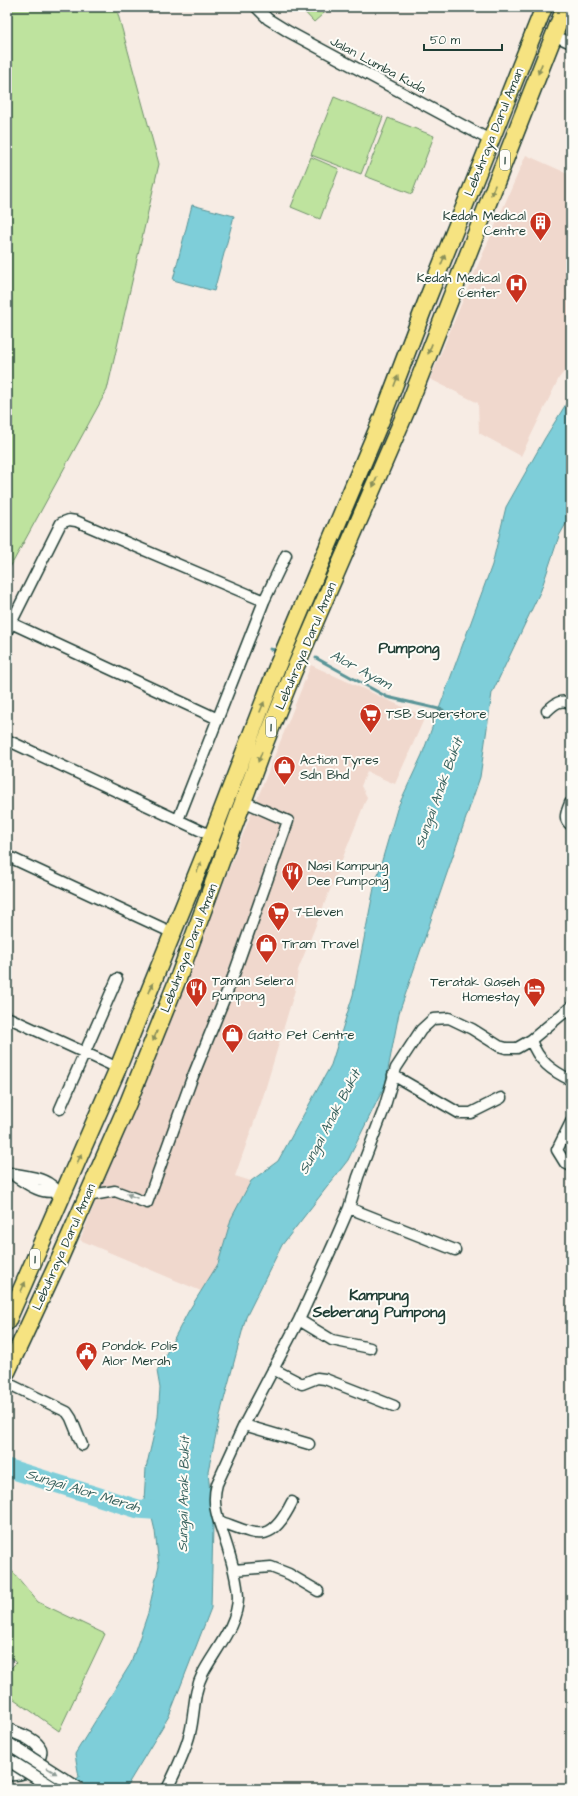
<svg xmlns="http://www.w3.org/2000/svg" width="578" height="1796" viewBox="0 0 578 1796" font-family="'Architects Daughter',sans-serif">
<style>
.built{fill:#f0d8cd}
.green{fill:#bee39e;stroke:#6e9069}
.water{fill:#7eced9;stroke:#589497}
.lines{fill:none;stroke-linecap:round;stroke-linejoin:round}
.stream{stroke:#589497;stroke-width:3}
.river{stroke:#7eced9;stroke-width:19}
.minor-casing{stroke:#1f3d34;stroke-width:13}
.tertiary-casing{stroke:#1f3d34;stroke-width:15}
.trunk-casing{stroke:#1f3d34;stroke-width:19}
.minor{stroke:#fdfcf7;stroke-width:10}
.tertiary{stroke:#fdfcf7;stroke-width:12}
.trunk{stroke:#f6e381;stroke-width:16}
.tertiary-bridge-casing{stroke:#1f3d34;stroke-width:15;stroke-linecap:butt}
.tertiary-bridge{stroke:#fdfcf7;stroke-width:12}
.oneway{fill:#8a905a}
.oneway2{fill:#8e9c96}
.labels{text-anchor:middle;dominant-baseline:central;stroke-width:4;stroke-linejoin:round;paint-order:stroke}
.shield{fill:#fdfcf7;stroke:#62766e;stroke-width:1}
.shield-label{font-size:12px;font-weight:bold;fill:#1f3d34}
.street-label{font-size:13px;fill:#1f3d34;stroke:#fdfcf7}
.poi-label{font-size:13px;fill:#1f3d34;stroke:#fdfcf7;text-anchor:start}
.water-label{font-size:14px;font-style:italic;fill:#37615d;stroke:#fdfcf7}
.quarter-label{font-size:15px;font-weight:bold;fill:#1f3d34;stroke:#fdfcf7}
</style>
<rect width="100%" height="100%" fill="#f7ece4"/>
<filter id="ink" filterUnits="userSpaceOnUse"><feTurbulence type="fractalNoise" baseFrequency=".025" numOctaves="2"/><feDisplacementMap in="SourceGraphic" scale="8" xChannelSelector="R" yChannelSelector="G"/><feConvolveMatrix kernelMatrix="1 2 1 2 8 2 1 2 1" color-interpolation-filters="sRGB"/></filter>
<g filter="url(#ink)">
<!-- built -->
<path class="built" d="M 526,155 L 571,175 L 571,363 L 559,378 L 521,456 L 479,433 L 478,403 L 430,379 L 465,295 Z
M 311,665 L 425,717 L 395,784 L 367,772 L 361,786 L 367,797 L 298,970 L 295,990 L 262,1100 L 235,1176 L 251,1181 L 231,1219 L 218,1264 L 201,1291 L 80,1240 Z"/>
<!-- green -->
<path class="green" d="M 7,7 L 116,7 L 159,164 L 107,390 L 7,573 Z
M 300,7 L 331,7 L 314,22 Z
M 334,97 L 383,117 L 361,174 L 311,155 Z
M 388,118 L 434,136 L 412,194 L 365,176 Z
M 311,157 L 339,169 L 320,219 L 291,207 Z
M 7,1565 L 38,1602 L 105,1634 L 59,1731 L 7,1694 L 7,1672 L 16,1663 L 7,1653 Z"/>
<!-- water -->
<path class="water" d="M 192,205 L 234,216 L 214,291 L 173,280 Z
M 571,396 L 571,515 L 559,536 L 541,590 L 492,693 L 480,777 L 399,1013 L 385,1085 L 348,1160 L 282,1245 L 246,1317 L 222,1407 L 208,1471 L 213,1527 L 211,1608 L 169,1716 L 125,1789 L 51,1789 L 55,1783 L 66,1786 L 79,1777 L 75,1754 L 131,1663 L 148,1613 L 159,1565 L 155,1531 L 152,1518 L 138,1509 L 144,1500 L 146,1468 L 158,1417 L 160,1388 L 157,1371 L 188,1312 L 218,1264 L 231,1219 L 251,1181 L 278,1161 L 331,1065 L 353,995 L 374,888 L 397,809 L 422,755 L 492,565 L 506,507 L 545,438 Z"/>
<g class="lines">
<!-- stream -->
<path class="stream" d="M 270,649 L 275,650
M 316,658 L 387,697 L 443,710"/>
<!-- river -->
<path class="river" d="M 7,1468 L 138,1509 L 163,1511"/>
<defs>
<path id="minor" d="M 256,7 L 268,19 L 289,32 L 490,140
M 553,35 L 571,43
M 11,623 L 218,719
M 7,631 L 61,523 L 69,520 L 76,521 L 264,601
M 547,711 C 554,704 561,698 571,704
M 7,740 L 212,836
M 570,803 C 567,812 562,819 571,825
M 178,820 L 264,601 L 286,555
M 7,856 L 173,933
M 7,1017 L 118,1068
M 531,1040 C 538,1061 552,1071 571,1080
M 393,1075 L 459,1113 L 471,1113 L 501,1098
M 60,1109 L 117,979
M 571,1122 L 557,1150 L 565,1163 L 571,1166
M 9,1173 C 21,1175 42,1177 51,1185 C 57,1189 56,1191 63,1195
M 16,1177 C 27,1184 42,1195 55,1191
M 87,1196 L 115,1191 L 147,1203 L 191,1081 L 233,977 L 288,821 L 243,801
M 349,1208 L 455,1250
M 299,1320 L 332,1340 L 370,1348
M 273,1369 L 302,1384 L 317,1378 L 325,1379 L 394,1406
M 7,1383 L 67,1412 L 71,1418 L 82,1445
M 244,1425 L 309,1444
M 219,1521 C 258,1535 270,1546 292,1502
M 234,1570 L 271,1567 L 289,1574 L 318,1591
M 167,1789 C 176,1771 185,1752 190,1733 C 195,1713 193,1692 203,1673 C 215,1650 238,1625 238,1597 C 237,1577 231,1558 225,1540 C 219,1521 211,1505 217,1484 L 244,1425 L 299,1320 L 333,1245 L 349,1208 L 358,1177 L 384,1109 L 396,1068 L 421,1030 L 433,1019 L 449,1018 L 472,1029 L 499,1046 L 506,1048 L 517,1048 L 531,1040 L 571,1007"/>
<path id="tertiary" d="M 7,1729 C 17,1734 35,1738 40,1749 C 41,1752 40,1755 39,1758 C 34,1771 20,1775 7,1774"/>
<path id="trunk" d="M 7,1322 L 118,1068 L 212,836 L 277,667 L 382,418 L 425,305 L 544,7
M 7,1372 L 60,1258 L 128,1103 L 179,976 L 261,753 L 293,673 L 408,407 L 565,7"/>
</defs>
<!-- minor casing -->
<use href="#minor" class="minor-casing"/>
<!-- tertiary casing -->
<use href="#tertiary" class="tertiary-casing"/>
<!-- trunk casing -->
<use href="#trunk" class="trunk-casing"/>
<!-- minor -->
<use href="#minor" class="minor"/>
<!-- tertiary -->
<use href="#tertiary" class="tertiary"/>
<!-- trunk -->
<use href="#trunk" class="trunk"/>
<defs>
<path id="tertiary-bridge" d="M 7,1743 L 79,1789
M 7,1759 L 55,1789"/>
</defs>
<!-- tertiary-bridge casing -->
<use href="#tertiary-bridge" class="tertiary-bridge-casing"/>
<!-- tertiary-bridge -->
<use href="#tertiary-bridge" class="tertiary-bridge"/>
</g>
<!-- one-way arrows -->
<defs><path id="oneway-solid" d="M-6-.8H1V-3.2L6.5 0L1 3.2V.8H-6Z"/></defs>
<g class="oneway">
<use href="#oneway-solid" transform="translate(540 69) rotate(111)"/>
<use href="#oneway-solid" transform="translate(493 190) rotate(112)"/>
<use href="#oneway-solid" transform="translate(443 260) rotate(-68)"/>
<use href="#oneway-solid" transform="translate(430 349) rotate(111)"/>
<use href="#oneway-solid" transform="translate(396 381) rotate(-69)"/>
<use href="#oneway-solid" transform="translate(375 482) rotate(113)"/>
<use href="#oneway-solid" transform="translate(262 707) rotate(-68)"/>
<use href="#oneway-solid" transform="translate(260 757) rotate(111)"/>
<use href="#oneway-solid" transform="translate(199 867) rotate(-68)"/>
<use href="#oneway-solid" transform="translate(151 988) rotate(-68)"/>
<use href="#oneway-solid" transform="translate(155 1036) rotate(112)"/>
<use href="#oneway-solid" transform="translate(79 1159) rotate(-66)"/>
<use href="#oneway-solid" transform="translate(23 1287) rotate(-66)"/>
</g>
<g class="oneway2">
<use href="#oneway-solid" transform="translate(132 1196) rotate(-158)"/>
<use href="#oneway-solid" transform="translate(52 1771) rotate(31)"/>
</g>
</g>
<!-- icons -->
<defs>
<symbol id="building-pin" viewBox="-11 -11 22 30"><path d="M0 17L-7.5 6A9.5 9.5 0 1 1 7.5 6Z" fill="#c8321e" stroke="#fdfcf7"/><path d="M-4-6H4V6H1V3H-1V6H-4ZM-2.5-4.3h1.7v1.8h-1.7ZM.8-4.3h1.7v1.8H.8ZM-2.5-1h1.7V.8h-1.7ZM.8-1h1.7V.8H.8Z" fill="#fff"/></symbol>
<symbol id="hospital-pin" viewBox="-11 -11 22 30"><path d="M0 17L-7.5 6A9.5 9.5 0 1 1 7.5 6Z" fill="#c8321e" stroke="#fdfcf7"/><path d="M-5-5h3v3.5h4V-5h3V5h-3V1.5h-4V5h-3Z" fill="#fff"/></symbol>
<symbol id="supermarket-pin" viewBox="-11 -11 22 30"><path d="M0 17L-7.5 6A9.5 9.5 0 1 1 7.5 6Z" fill="#c8321e" stroke="#fdfcf7"/><path d="M-6-5.5h2.5l.6 2H6L4.5 2H-2.5L-4.4-4H-6ZM-1.5 3.2a1.3 1.3 0 1 0 .1 0ZM3 3.2a1.3 1.3 0 1 0 .1 0Z" fill="#fff"/></symbol>
<symbol id="shop-pin" viewBox="-11 -11 22 30"><path d="M0 17L-7.5 6A9.5 9.5 0 1 1 7.5 6Z" fill="#c8321e" stroke="#fdfcf7"/><path d="M-5-2.5h2.3a2.7 3.5 0 0 1 5.4 0H5L5.5 6h-11ZM-1.5-2.5h3a1.5 2.3 0 0 0-3 0Z" fill="#fff"/></symbol>
<symbol id="restaurant-pin" viewBox="-11 -11 22 30"><path d="M0 17L-7.5 6A9.5 9.5 0 1 1 7.5 6Z" fill="#c8321e" stroke="#fdfcf7"/><path d="M-5-6h1v4h1v-4h1v4h1v-4h1v5L-1.5 .5V6h-2V.5L-5-1ZM5-6V6H3V1.5H1.5Q1.5-4 5-6Z" fill="#fff"/></symbol>
<symbol id="hotel-pin" viewBox="-11 -11 22 30"><path d="M0 17L-7.5 6A9.5 9.5 0 1 1 7.5 6Z" fill="#c8321e" stroke="#fdfcf7"/><path d="M-6-4.5h1.5V1H6V5H4.5V3h-9V5H-6ZM-4 0a1.8 1.8 0 1 1 3.6 0ZM.5 0V-2.5h3Q6-2.5 6 0Z" fill="#fff"/></symbol>
<symbol id="civic-pin" viewBox="-11 -11 22 30"><path d="M0 17L-7.5 6A9.5 9.5 0 1 1 7.5 6Z" fill="#c8321e" stroke="#fdfcf7"/><path d="M-.6-6.5H3V-4.5H.6V-3L4-1V1h2V6H-6V1h2V-1L-.6-3ZM-1.2 2.5V6h2.4V2.5Z" fill="#fff"/></symbol>
</defs>
<g fill-rule="evenodd">
<use href="#building-pin" x="528" y="210" width="25" height="34"/>
<use href="#hospital-pin" x="504" y="272" width="25" height="34"/>
<use href="#supermarket-pin" x="358" y="702" width="25" height="34"/>
<use href="#shop-pin" x="272" y="754" width="25" height="34"/>
<use href="#restaurant-pin" x="280" y="860" width="25" height="34"/>
<use href="#supermarket-pin" x="266" y="900" width="25" height="34"/>
<use href="#shop-pin" x="254" y="932" width="25" height="34"/>
<use href="#restaurant-pin" x="184" y="976" width="25" height="34"/>
<use href="#hotel-pin" x="522" y="976" width="25" height="34"/>
<use href="#shop-pin" x="220" y="1022" width="25" height="34"/>
<use href="#civic-pin" x="74" y="1340" width="25" height="34"/>
</g>
<g class="labels">
<!-- shield labels -->
<g class="shield">
<rect x="500" y="150" width="10" height="20" rx="3"/>
<rect x="266" y="717" width="10" height="20" rx="3"/>
<rect x="30" y="1249" width="10" height="20" rx="3"/>
</g>
<g class="shield-label">
<text x="505" y="160">1</text>
<text x="271" y="727">1</text>
<text x="35" y="1259">1</text>
</g>
<!-- street labels -->
<g class="street-label">
<text transform="translate(378 65) rotate(28)">Jalan Lumba Kuda</text>
<text transform="translate(494 132) rotate(-68)">Lebuhraya Darul Aman</text>
<text transform="translate(306 646) rotate(-67)">Lebuhraya Darul Aman</text>
<text transform="translate(189 948) rotate(-69)">Lebuhraya Darul Aman</text>
<text transform="translate(64 1247) rotate(-66)">Lebuhraya Darul Aman</text>
</g>
<!-- poi labels -->
<g class="poi-label">
<text x="526" y="216" text-anchor="end">Kedah Medical<tspan x="526" dy="15">Centre</tspan></text>
<text x="500" y="278" text-anchor="end">Kedah Medical<tspan x="500" dy="15">Center</tspan></text>
<text x="386" y="714">TSB Superstore</text>
<text x="300" y="760">Action Tyres<tspan x="300" dy="15">Sdn Bhd</tspan></text>
<text x="308" y="866">Nasi Kampung<tspan x="308" dy="15">Dee Pumpong</tspan></text>
<text x="294" y="912">7-Eleven</text>
<text x="282" y="944">Tiram Travel</text>
<text x="212" y="981">Taman Selera<tspan x="212" dy="15">Pumpong</tspan></text>
<text x="520" y="982" text-anchor="end">Teratak Qaseh<tspan x="520" dy="15">Homestay</tspan></text>
<text x="248" y="1035">Gatto Pet Centre</text>
<text x="102" y="1346">Pondok Polis<tspan x="102" dy="15">Alor Merah</tspan></text>
</g>
<!-- water labels -->
<g class="water-label">
<text transform="translate(361 670) rotate(28)">Alor Ayam</text>
<text transform="translate(439 793) rotate(-70)">Sungai Anak Bukit</text>
<text transform="translate(330 1122) rotate(-62)">Sungai Anak Bukit</text>
<text transform="translate(83 1491) rotate(17)">Sungai Alor Merah</text>
<text transform="translate(184 1494) rotate(-89)">Sungai Anak Bukit</text>
</g>
<!-- quarter labels -->
<g class="quarter-label">
<text x="409" y="648">Pumpong</text>
<text x="379" y="1295">Kampung<tspan x="379" dy="17">Seberang Pumpong</tspan></text>
</g>
</g>
<!-- margin -->
<rect width="578" height="1796" fill="none" stroke="#fdfcf7" stroke-width="24"/>
<rect x="12" y="12" width="554" height="1772" fill="none" stroke="#1f3d34" stroke-width="1.5" filter="url(#ink)"/>
<!-- scale -->
<path d="M424 44v6h78v-6" fill="none" stroke="#1f3d34" stroke-width="2"/>
<text x="430" y="44" font-size="12" fill="#1f3d34" stroke="#fdfcf7" stroke-width="3" paint-order="stroke">50 m</text>
</svg>
